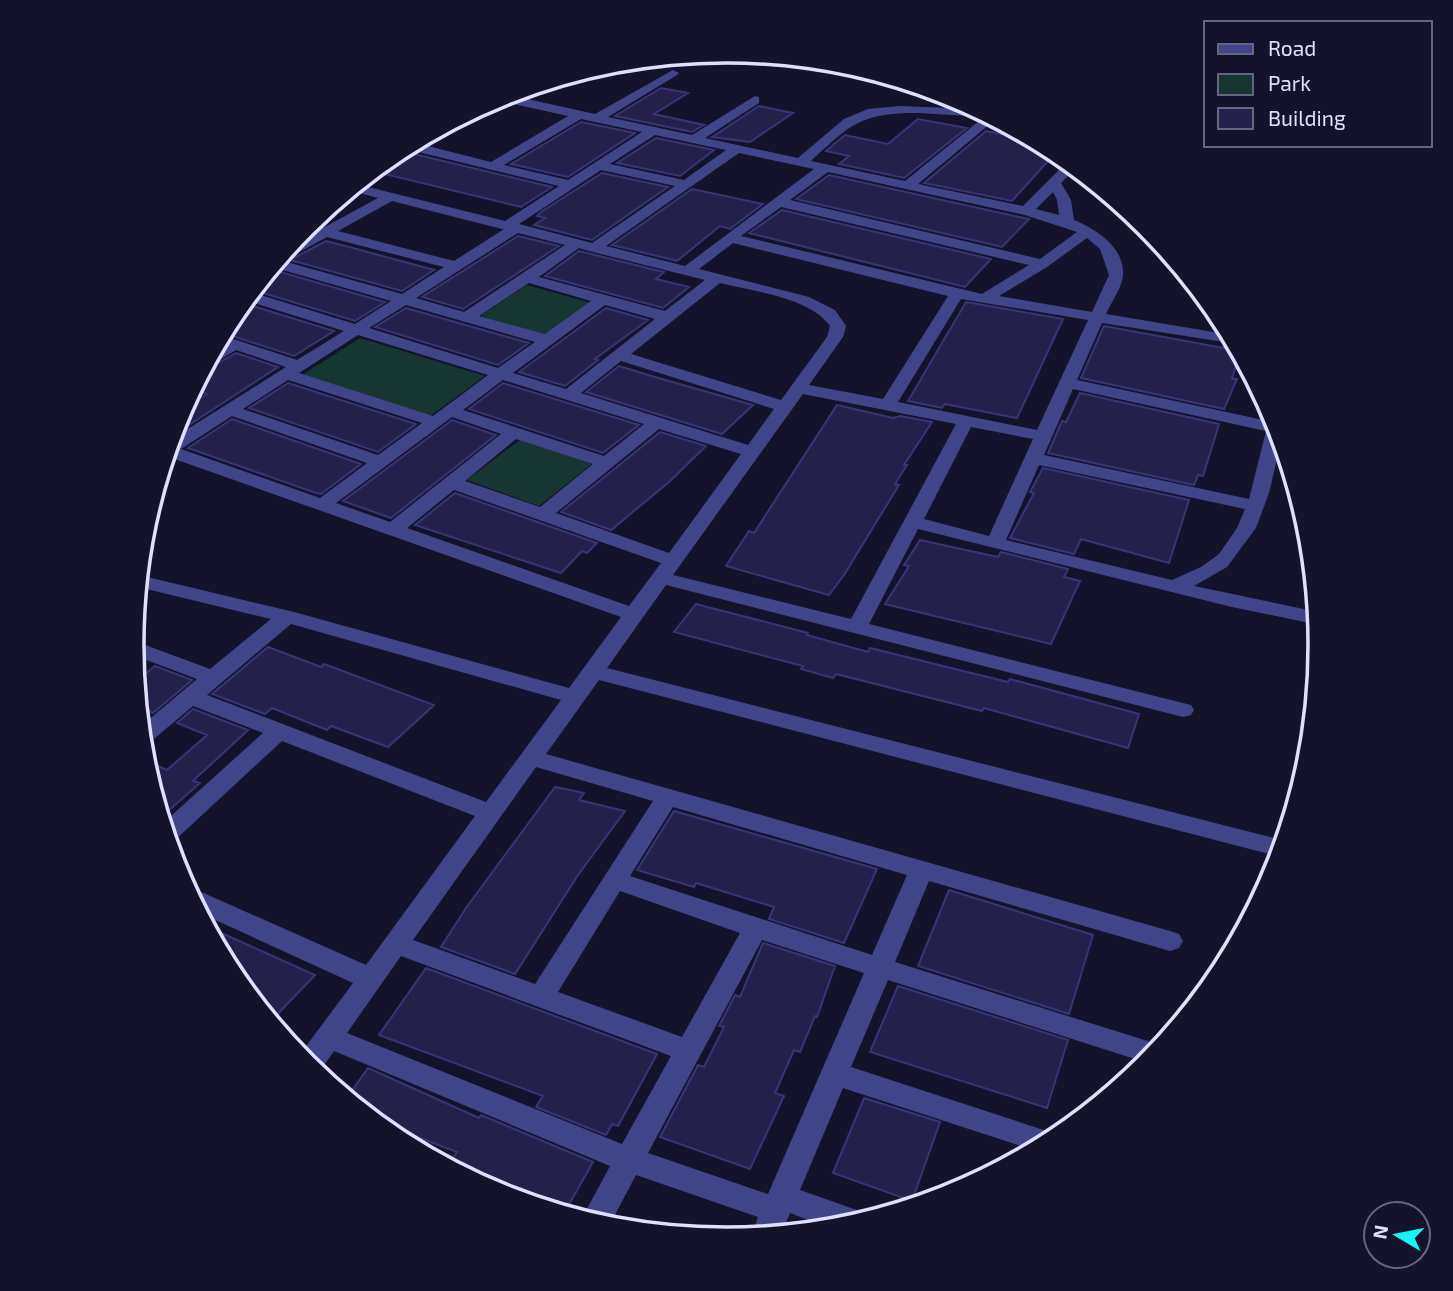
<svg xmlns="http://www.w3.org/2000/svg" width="1453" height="1291" viewBox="0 0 1453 1291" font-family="'Exo 2',sans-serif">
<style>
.green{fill:#163631}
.building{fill:#24204c;stroke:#393377;stroke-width:2}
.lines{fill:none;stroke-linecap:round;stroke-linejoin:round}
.minor{fill:#404589;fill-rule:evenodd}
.rim{fill:none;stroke:#e0dffe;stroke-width:3.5}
</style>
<rect width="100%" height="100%" fill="#15132c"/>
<!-- green -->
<path class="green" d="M 527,285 L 591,303 L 545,335 L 480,316 Z
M 360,338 L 485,376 L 430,416 L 302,375 Z
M 521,439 L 592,464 L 539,506 L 467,480 Z"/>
<!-- building -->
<path class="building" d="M 661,88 L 688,93 L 654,114 L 704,125 L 692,132 L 615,116 Z
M 759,106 L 793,113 L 750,142 L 712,137 Z
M 918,119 L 967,128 L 904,178 L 839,164 L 849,156 L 826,151 L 845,135 L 888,144 Z
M 581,122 L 635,133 L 568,177 L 511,164 Z
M 986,131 L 1037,141 L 1057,151 L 1012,201 L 924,183 Z
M 656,138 L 714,150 L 680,176 L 617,163 Z
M 404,153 L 410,153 L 552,187 L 521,207 L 372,171 Z
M 602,173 L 668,187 L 592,240 L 534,225 L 545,218 L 537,216 L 541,212 Z
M 829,175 L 1024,218 L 1029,219 L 1002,247 L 796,199 Z
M 692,189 L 763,204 L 730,229 L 720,226 L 677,261 L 612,245 Z
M 782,210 L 991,259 L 965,287 L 749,233 Z
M 518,236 L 559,246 L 463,309 L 422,297 Z
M 326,241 L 353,248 L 434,270 L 402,291 L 290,260 Z
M 579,251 L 664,272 L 656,279 L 689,287 L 663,308 L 545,276 Z
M 269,269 L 270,269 L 385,302 L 355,321 L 253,290 Z
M 243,302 L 243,303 L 334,331 L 294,356 L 223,333 Z
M 966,302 L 1063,319 L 1017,418 L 945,404 L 942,408 L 908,401 Z
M 406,308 L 529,343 L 498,365 L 375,327 Z
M 606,308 L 648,320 L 595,359 L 598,360 L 565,386 L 519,372 Z
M 1104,326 L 1240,351 L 1232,379 L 1237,379 L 1224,409 L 1081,378 Z
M 236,353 L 278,367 L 172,436 L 182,409 L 207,394 L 192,389 L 202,372 Z
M 619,366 L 655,377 L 753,405 L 722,434 L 586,392 Z
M 288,383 L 416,424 L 378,452 L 249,408 Z
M 503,383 L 639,425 L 603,453 L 469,409 Z
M 1080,393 L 1219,424 L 1203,476 L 1198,475 L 1194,485 L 1048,453 L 1062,421 L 1066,422 Z
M 837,405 L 893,418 L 900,416 L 932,422 L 904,465 L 907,465 L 895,484 L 899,485 L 844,575 L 829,595 L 726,566 L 749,531 L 754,533 Z
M 232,419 L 361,464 L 321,494 L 316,493 L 188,448 Z
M 452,420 L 496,435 L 391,518 L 343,501 Z
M 660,432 L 706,446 L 669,482 L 611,530 L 561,512 Z
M 1043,468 L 1189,500 L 1169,563 L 1081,539 L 1074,554 L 1010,538 L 1034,493 L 1030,492 Z
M 455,493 L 597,543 L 587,553 L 582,551 L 561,573 L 415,525 Z
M 920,540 L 998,557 L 1001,552 L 1068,569 L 1064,577 L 1080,581 L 1051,644 L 885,604 L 909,566 L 904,565 Z
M 696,604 L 808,633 L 807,635 L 868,652 L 870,648 L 1008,682 L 1010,679 L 1139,714 L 1128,748 L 984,708 L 982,711 L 836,674 L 833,678 L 801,669 L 803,666 L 674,632 Z
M 268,647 L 321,667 L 324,664 L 434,705 L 388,747 L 331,726 L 327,730 L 272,708 L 265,714 L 212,694 Z
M 155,666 L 192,680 L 153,713 L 138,706 L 135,682 Z
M 193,709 L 248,730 L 193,781 L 200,783 L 160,818 L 143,759 L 167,770 L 207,735 L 177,723 Z
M 555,787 L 584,793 L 579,800 L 625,811 L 578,875 L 515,974 L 441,947 L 466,908 Z
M 674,811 L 877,869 L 844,943 L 769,919 L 774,907 L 696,883 L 694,887 L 637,870 Z
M 949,890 L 1093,935 L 1069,1014 L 918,966 Z
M 205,926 L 246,944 L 315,975 L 270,1022 L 232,976 Z
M 763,943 L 835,966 L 817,1017 L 815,1016 L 800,1052 L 794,1050 L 775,1093 L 784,1096 L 750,1169 L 660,1137 L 698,1065 L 704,1067 L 724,1027 L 719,1026 L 735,995 L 740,997 Z
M 426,968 L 657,1054 L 618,1126 L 612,1124 L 606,1135 L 536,1107 L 543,1096 L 379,1035 Z
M 898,986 L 1068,1040 L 1047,1108 L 870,1052 Z
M 368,1068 L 479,1118 L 481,1115 L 593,1162 L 563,1215 L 499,1195 L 447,1167 L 457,1152 L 407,1133 L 401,1143 L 396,1140 L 346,1099 Z
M 864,1098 L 940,1122 L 912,1201 L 833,1173 Z"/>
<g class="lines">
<!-- minor -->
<path class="minor" d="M 673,70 L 679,73 L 677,75 L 608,117 L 692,135 L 755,96 L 759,97 L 759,103 L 705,138 L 798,158 L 844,119 L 868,109 L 900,106 L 978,109 L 996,119 L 918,184 L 1023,206 L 1068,161 L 1077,167 L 1061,183 L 1071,200 L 1074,220 C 1095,229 1124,246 1123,274 C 1123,286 1111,303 1106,314 L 1231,335 L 1237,344 L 1102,323 L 1077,380 L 1268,421 L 1275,416 L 1282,438 L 1269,493 L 1256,528 L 1227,567 L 1194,586 L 1318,612 L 1319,625 L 1232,607 L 918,529 L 869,624 L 1191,705 L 1194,710 L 1191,715 L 1183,717 L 666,585 L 607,668 L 1286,841 L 1281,857 L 599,680 L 546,754 L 1170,931 L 1179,934 L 1183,941 L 1179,948 L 1170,951 L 929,881 L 895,962 L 1138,1038 L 1148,1041 L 1152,1049 L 1148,1057 L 1138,1060 L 888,980 L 851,1067 L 1062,1136 L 1036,1151 L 843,1088 L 800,1190 L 868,1214 L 871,1220 L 834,1230 L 790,1213 L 781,1235 L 751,1238 L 758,1217 L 636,1175 L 608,1228 L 581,1220 L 610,1166 L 334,1051 L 317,1075 L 298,1057 L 353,983 L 198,912 L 186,890 L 199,891 L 366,965 L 475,816 L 282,741 L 174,841 L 168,843 L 162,824 L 263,733 L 193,706 L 149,743 L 142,745 L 140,727 L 197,679 L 133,655 L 132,640 L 210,669 L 271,619 L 138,587 L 139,575 L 294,612 L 569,688 L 621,617 L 166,456 L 170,440 L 286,367 L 236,350 L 213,364 L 205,365 L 213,350 L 222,345 L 217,344 L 221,335 L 297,360 L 344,331 L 244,300 L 251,292 L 355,324 L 391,301 L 272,267 L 288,247 L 378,198 L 348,190 L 356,184 L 505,221 L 559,186 L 410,150 L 398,150 L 505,94 L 595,114 ZM 500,101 L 568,116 L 491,162 L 420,144 ZM 919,113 L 984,117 L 905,181 L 811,161 C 852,123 861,113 919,113 ZM 581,119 L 642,132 L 568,180 L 504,165 ZM 655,135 L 726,150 L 684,180 L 610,164 ZM 739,153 L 814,169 L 685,266 L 606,246 ZM 601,170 L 675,186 L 592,243 L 519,224 ZM 828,172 L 1025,215 L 1077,232 L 1040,259 L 790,200 ZM 1053,192 L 1057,200 L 1059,215 L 1036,209 ZM 392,201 L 502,229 L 504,229 L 454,261 L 338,231 ZM 781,207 L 1029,265 L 982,294 L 741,236 ZM 518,233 L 565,245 L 464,312 L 416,298 ZM 327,237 L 444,267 L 402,294 L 283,261 ZM 1087,238 L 1100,249 L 1109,275 L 1092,312 L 999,296 L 1047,267 ZM 733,243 L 948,296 L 883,399 L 809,385 L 843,337 L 846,326 L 835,310 L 809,297 L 699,269 ZM 579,248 L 589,251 L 705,280 L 665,311 L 539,277 ZM 529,283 L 591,301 L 545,334 L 479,316 ZM 720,283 C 752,291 811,298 830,326 L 827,337 L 781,400 L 631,354 ZM 961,299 L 1088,320 L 1037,430 L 898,402 ZM 406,305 L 535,342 L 498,368 L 369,328 ZM 605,305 L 655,319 L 566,389 L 513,373 ZM 358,335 L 488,375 L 433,416 L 299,373 ZM 621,361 L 774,409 L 748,445 L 581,393 ZM 288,380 L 422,423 L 378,455 L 243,409 ZM 503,380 L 644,424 L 604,456 L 463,410 ZM 1073,389 L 1266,431 L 1249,499 L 1044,455 ZM 803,394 L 956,424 L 851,619 L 673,575 ZM 232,416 L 367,463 L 320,498 L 181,449 ZM 452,417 L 501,434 L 390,522 L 336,503 ZM 971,427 L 1033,439 L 989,536 L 924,519 ZM 659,429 L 741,454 L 669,553 L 556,513 ZM 516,439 L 593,464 L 540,507 L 465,481 ZM 1039,465 L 1245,509 L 1237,528 L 1219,554 L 1201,567 L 1172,580 L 1006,540 ZM 454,490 L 661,563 L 629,606 L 407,528 ZM 291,624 L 561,700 L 486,802 L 207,695 ZM 536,767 L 653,801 L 535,984 L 413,940 ZM 673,807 L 907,875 L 872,955 L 630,876 ZM 620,891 L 740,933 L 682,1037 L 558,992 ZM 762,940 L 864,973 L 768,1194 L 648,1153 ZM 401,956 L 671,1056 L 622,1144 L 347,1033 Z"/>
</g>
<!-- crop -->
<path d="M0 0H1453V1291H0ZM144 645a582 582 0 1 1 1164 0a582 582 0 1 1-1164 0Z" fill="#15132c" fill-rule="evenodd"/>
<path class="rim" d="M144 645a582 582 0 1 1 1164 0a582 582 0 1 1-1164 0Z"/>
<!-- legend -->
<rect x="1204" y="21" width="228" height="126" fill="#15132c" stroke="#666580" stroke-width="2"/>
<rect x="1218" y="44" width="35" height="10" fill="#404589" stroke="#666580" stroke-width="2"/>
<text x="1268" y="56" font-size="21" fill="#e0dffe">Road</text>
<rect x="1218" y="74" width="35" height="21" fill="#163631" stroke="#666580" stroke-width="2"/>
<text x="1268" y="91" font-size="21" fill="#e0dffe">Park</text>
<rect x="1218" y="108" width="35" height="21" fill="#24204c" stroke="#666580" stroke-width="2"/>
<text x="1268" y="126" font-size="21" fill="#e0dffe">Building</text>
<!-- north arrow -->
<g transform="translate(1397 1235) rotate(280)"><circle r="33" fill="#15132c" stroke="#666580" stroke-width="2"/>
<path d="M0-5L12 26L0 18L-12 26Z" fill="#14f5f5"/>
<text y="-10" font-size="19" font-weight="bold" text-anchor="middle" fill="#e0dffe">N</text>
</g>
</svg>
